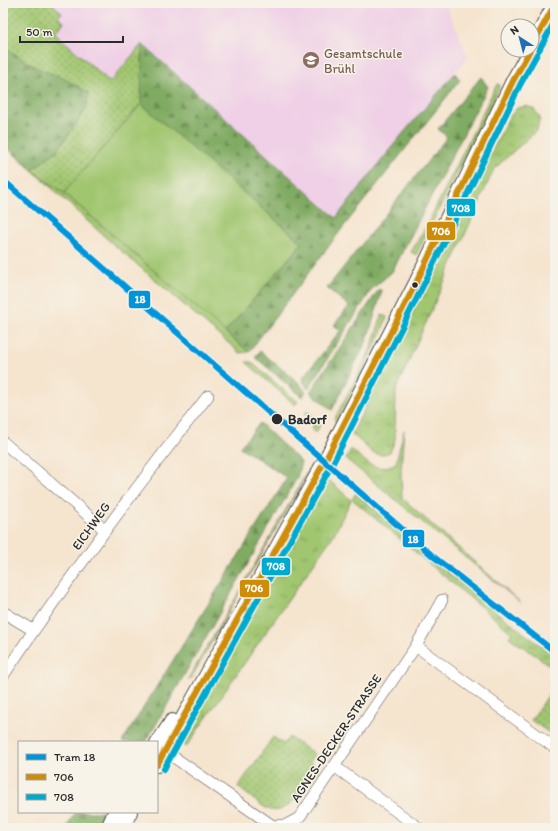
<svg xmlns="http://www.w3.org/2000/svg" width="558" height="831" viewBox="0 0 558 831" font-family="Itim,sans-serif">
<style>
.built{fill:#efd0e6}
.grass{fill:url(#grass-tufts);stroke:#66784e}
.forest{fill:url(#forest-firs);stroke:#566b46}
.park{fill:url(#park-dots);stroke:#66784e}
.pitch{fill:#a1c670;stroke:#66784e}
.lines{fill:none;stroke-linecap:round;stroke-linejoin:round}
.minor-casing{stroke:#494743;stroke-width:12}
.tertiary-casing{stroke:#494743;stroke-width:16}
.minor{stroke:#fff;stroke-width:11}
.tertiary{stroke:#fff;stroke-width:14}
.bus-1-casing{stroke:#f7f3e8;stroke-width:9}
.bus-2-casing{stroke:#f7f3e8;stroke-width:9}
.bus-1{stroke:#ce8d09;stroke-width:6}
.bus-2{stroke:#00a9ce;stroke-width:6}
.tram-1-casing{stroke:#f7f3e8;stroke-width:9}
.tram-1{stroke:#0095da;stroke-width:6}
.bus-dot{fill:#2b2b2b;stroke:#f7f3e8;stroke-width:1.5}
.labels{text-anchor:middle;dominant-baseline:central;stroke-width:3;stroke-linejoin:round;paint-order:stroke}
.education-label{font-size:13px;fill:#785e54;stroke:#f7f3e8;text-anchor:start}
.stop-label{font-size:13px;font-weight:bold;fill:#2b2b2b;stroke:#f7f3e8;text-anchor:start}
.street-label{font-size:13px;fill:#2b2b2b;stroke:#f7f3e8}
.line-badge{stroke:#f7f3e8;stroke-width:1.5}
.badge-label{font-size:11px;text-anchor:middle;font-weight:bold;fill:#fff}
</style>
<defs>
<pattern id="grass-tufts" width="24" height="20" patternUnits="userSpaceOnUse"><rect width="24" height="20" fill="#a1c670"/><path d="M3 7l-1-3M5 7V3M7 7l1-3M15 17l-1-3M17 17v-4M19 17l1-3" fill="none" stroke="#83a15c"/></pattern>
<pattern id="forest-firs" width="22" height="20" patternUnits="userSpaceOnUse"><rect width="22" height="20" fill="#80ab62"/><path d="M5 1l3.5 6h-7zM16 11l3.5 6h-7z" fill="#698b51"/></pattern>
<pattern id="park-dots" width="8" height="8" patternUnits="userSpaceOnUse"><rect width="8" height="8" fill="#a1c670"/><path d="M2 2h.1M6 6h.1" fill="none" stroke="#83a15c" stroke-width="1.8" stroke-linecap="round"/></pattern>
</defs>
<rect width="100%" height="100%" fill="#f7f3e8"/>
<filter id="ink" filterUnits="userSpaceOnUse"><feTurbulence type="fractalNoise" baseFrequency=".025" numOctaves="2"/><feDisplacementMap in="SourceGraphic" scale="8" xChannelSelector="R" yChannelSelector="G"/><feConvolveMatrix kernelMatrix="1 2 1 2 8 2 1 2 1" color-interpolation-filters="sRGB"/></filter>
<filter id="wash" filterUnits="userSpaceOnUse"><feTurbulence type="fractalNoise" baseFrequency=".012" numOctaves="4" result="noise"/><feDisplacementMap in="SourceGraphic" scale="16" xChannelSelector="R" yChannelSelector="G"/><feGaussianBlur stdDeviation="0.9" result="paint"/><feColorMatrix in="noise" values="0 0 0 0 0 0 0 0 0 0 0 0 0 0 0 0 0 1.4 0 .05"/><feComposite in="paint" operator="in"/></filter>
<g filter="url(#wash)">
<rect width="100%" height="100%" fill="#f5e4ce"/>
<!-- built -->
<path class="built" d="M 52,3 L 445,3 L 468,57 L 400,137 L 336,218 L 142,45 L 110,82 L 55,33 L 58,17 L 61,13 Z"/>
<!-- grass -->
<path class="grass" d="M 497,84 L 499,84 L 499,89 L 416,255 L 411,252 L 428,223 Z
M 526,106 L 534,109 L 540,118 L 537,130 L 494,169 L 396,390 L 395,440 L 390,452 L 381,455 L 373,453 L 352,434 L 508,119 L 517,108 Z
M 32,170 L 64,193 L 249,352 L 240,353 L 105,237 Z
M 382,315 L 387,317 L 380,336 L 337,422 L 334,420 L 370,351 Z
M 246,362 L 251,362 L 298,402 L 295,405 Z
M 307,411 L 321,423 L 316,433 L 311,429 L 314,423 L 305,413 Z
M 404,430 L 401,469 L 402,498 L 521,603 L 346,459 L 351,449 C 366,462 376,474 396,463 Z
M 311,465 L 312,466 L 190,680 L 188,679 L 238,594 Z
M 324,476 L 351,500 L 333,536 L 186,747 L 184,745 L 186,728 Z
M 356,493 C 421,550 485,606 555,656 L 555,669 L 509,637 L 512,633 L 352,499 Z"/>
<!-- forest -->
<path class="forest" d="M 142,44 L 336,218 L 400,137 L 455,73 L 460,80 L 341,230 L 249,352 L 225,332 L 302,243 L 141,104 Z
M 3,46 L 35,67 L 63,78 L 89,93 L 86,109 L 58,150 L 32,170 L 3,144 Z
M 481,77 L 488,87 L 392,272 L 372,289 L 308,389 L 302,379 L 340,331 L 334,325 L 349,306 L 327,288 L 447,137 L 438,129 Z
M 379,289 L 382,291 L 367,340 L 332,410 L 310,392 Z
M 260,351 L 299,383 L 306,392 L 302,397 L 255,357 Z
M 260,423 L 301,462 L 297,478 L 146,742 L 122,742 L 287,478 L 240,447 Z
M 76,812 L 105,812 L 96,828 L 66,828 Z"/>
<!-- park -->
<path class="park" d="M 3,3 L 52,3 L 62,13 L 58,17 L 64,22 L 55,33 L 110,82 L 142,44 L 141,104 L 64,193 L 32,170 L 57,151 L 86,110 L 89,93 L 63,78 L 35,67 L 3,46 Z
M 555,686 L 555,737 L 531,720 Z
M 273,737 L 284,744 L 289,737 L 315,754 L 310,762 L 319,769 C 309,781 287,819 268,809 C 258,804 247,794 238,787 Z"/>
<!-- pitch -->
<path class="pitch" d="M 141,104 L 302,243 L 225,332 L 64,193 Z"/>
</g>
<g filter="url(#ink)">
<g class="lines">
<defs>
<path id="minor" d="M 3,442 L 105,530
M 3,612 L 33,630
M 416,646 L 555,748
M 3,676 C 67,580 136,487 208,396
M 165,751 L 273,826 L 286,825 L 299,818 L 416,646 L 442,600
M 334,766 L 419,828"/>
<path id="tertiary" d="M 532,46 L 555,4
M 157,744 L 172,721
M 157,765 L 327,457 L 416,283 L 513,81 L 530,50
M 108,828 L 115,812
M 122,828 L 130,812"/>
</defs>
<!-- minor casing -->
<use href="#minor" class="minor-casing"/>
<!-- tertiary casing -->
<use href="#tertiary" class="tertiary-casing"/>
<!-- minor -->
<use href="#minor" class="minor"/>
<!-- tertiary -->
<use href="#tertiary" class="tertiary"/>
<defs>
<path id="bus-1" d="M 532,46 L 555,4
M 157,765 L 327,457 L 416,283 L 513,81 L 530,50"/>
<path id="bus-2" d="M 539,50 L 555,21
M 164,769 L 334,461 L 423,286 L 520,85 L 537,54"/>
</defs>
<!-- bus-1 casing -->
<use href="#bus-1" class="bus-1-casing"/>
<!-- bus-2 casing -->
<use href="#bus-2" class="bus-2-casing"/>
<!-- bus-1 -->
<use href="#bus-1" class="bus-1"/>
<!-- bus-2 -->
<use href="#bus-2" class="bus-2"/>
<defs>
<path id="tram-1" d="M 3,180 L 434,557 L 555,652"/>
</defs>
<!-- tram-1 casing -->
<use href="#tram-1" class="tram-1-casing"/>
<!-- tram-1 -->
<use href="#tram-1" class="tram-1"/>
</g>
</g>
<!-- icons -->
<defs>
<symbol id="school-disc" viewBox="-11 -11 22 22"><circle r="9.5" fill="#8d6e63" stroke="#f7f3e8"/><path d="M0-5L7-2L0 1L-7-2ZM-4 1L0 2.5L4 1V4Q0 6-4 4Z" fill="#fff"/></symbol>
</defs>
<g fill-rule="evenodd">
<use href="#school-disc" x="301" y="50" width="20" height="20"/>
</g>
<!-- markers -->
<g class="bus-dot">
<circle cx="415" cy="285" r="3.5"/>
<circle cx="277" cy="419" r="6"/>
</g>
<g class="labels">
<!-- education labels -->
<g class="education-label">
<text x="324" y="53">Gesamtschule<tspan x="324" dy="15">Brühl</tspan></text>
</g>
<!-- stop labels -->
<g class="stop-label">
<text x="288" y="419">Badorf</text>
</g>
<!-- street labels -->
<g class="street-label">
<text transform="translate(91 526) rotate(-54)">EICHWEG</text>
<text transform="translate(336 738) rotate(-56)">AGNES-DECKER-STRASSE</text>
</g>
</g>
<g class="line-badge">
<rect x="446" y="198" width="30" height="19" rx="4" fill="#00a9ce"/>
<rect x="426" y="221" width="30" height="20" rx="4" fill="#ce8d09"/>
<rect x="128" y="290" width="23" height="19" rx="4" fill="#0095da"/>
<rect x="402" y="529" width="23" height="19" rx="4" fill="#0095da"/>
<rect x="261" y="557" width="30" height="19" rx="4" fill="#00a9ce"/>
<rect x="239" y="579" width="31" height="19" rx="4" fill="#ce8d09"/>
</g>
<g class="badge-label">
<text x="461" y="212">708</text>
<text x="441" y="235">706</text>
<text x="140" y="303">18</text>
<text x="413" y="543">18</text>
<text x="276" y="570">708</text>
<text x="254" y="592">706</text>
</g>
<!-- margin -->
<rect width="558" height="831" fill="none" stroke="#f7f3e8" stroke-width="16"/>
<!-- legend -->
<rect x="18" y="741" width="140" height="72" fill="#f7f3e8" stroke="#a5a39c"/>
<rect x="26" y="754" width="20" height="6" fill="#0095da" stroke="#a5a39c"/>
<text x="54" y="761" font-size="12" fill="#2b2b2b">Tram 18</text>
<rect x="26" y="774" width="20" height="6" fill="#ce8d09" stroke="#a5a39c"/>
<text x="54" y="781" font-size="12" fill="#2b2b2b">706</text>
<rect x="26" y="794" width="20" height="6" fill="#00a9ce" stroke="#a5a39c"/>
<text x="54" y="801" font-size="12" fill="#2b2b2b">708</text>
<!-- north arrow -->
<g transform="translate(520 38) rotate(324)"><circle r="19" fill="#f7f3e8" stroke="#a5a39c"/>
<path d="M0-3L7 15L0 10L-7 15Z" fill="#1f6fb2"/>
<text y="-6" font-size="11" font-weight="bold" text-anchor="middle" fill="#2b2b2b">N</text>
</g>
<!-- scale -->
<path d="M20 36v6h103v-6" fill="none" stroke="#2b2b2b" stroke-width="2"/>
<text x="26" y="36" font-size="12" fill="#2b2b2b" stroke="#f7f3e8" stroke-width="3" paint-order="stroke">50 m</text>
</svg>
